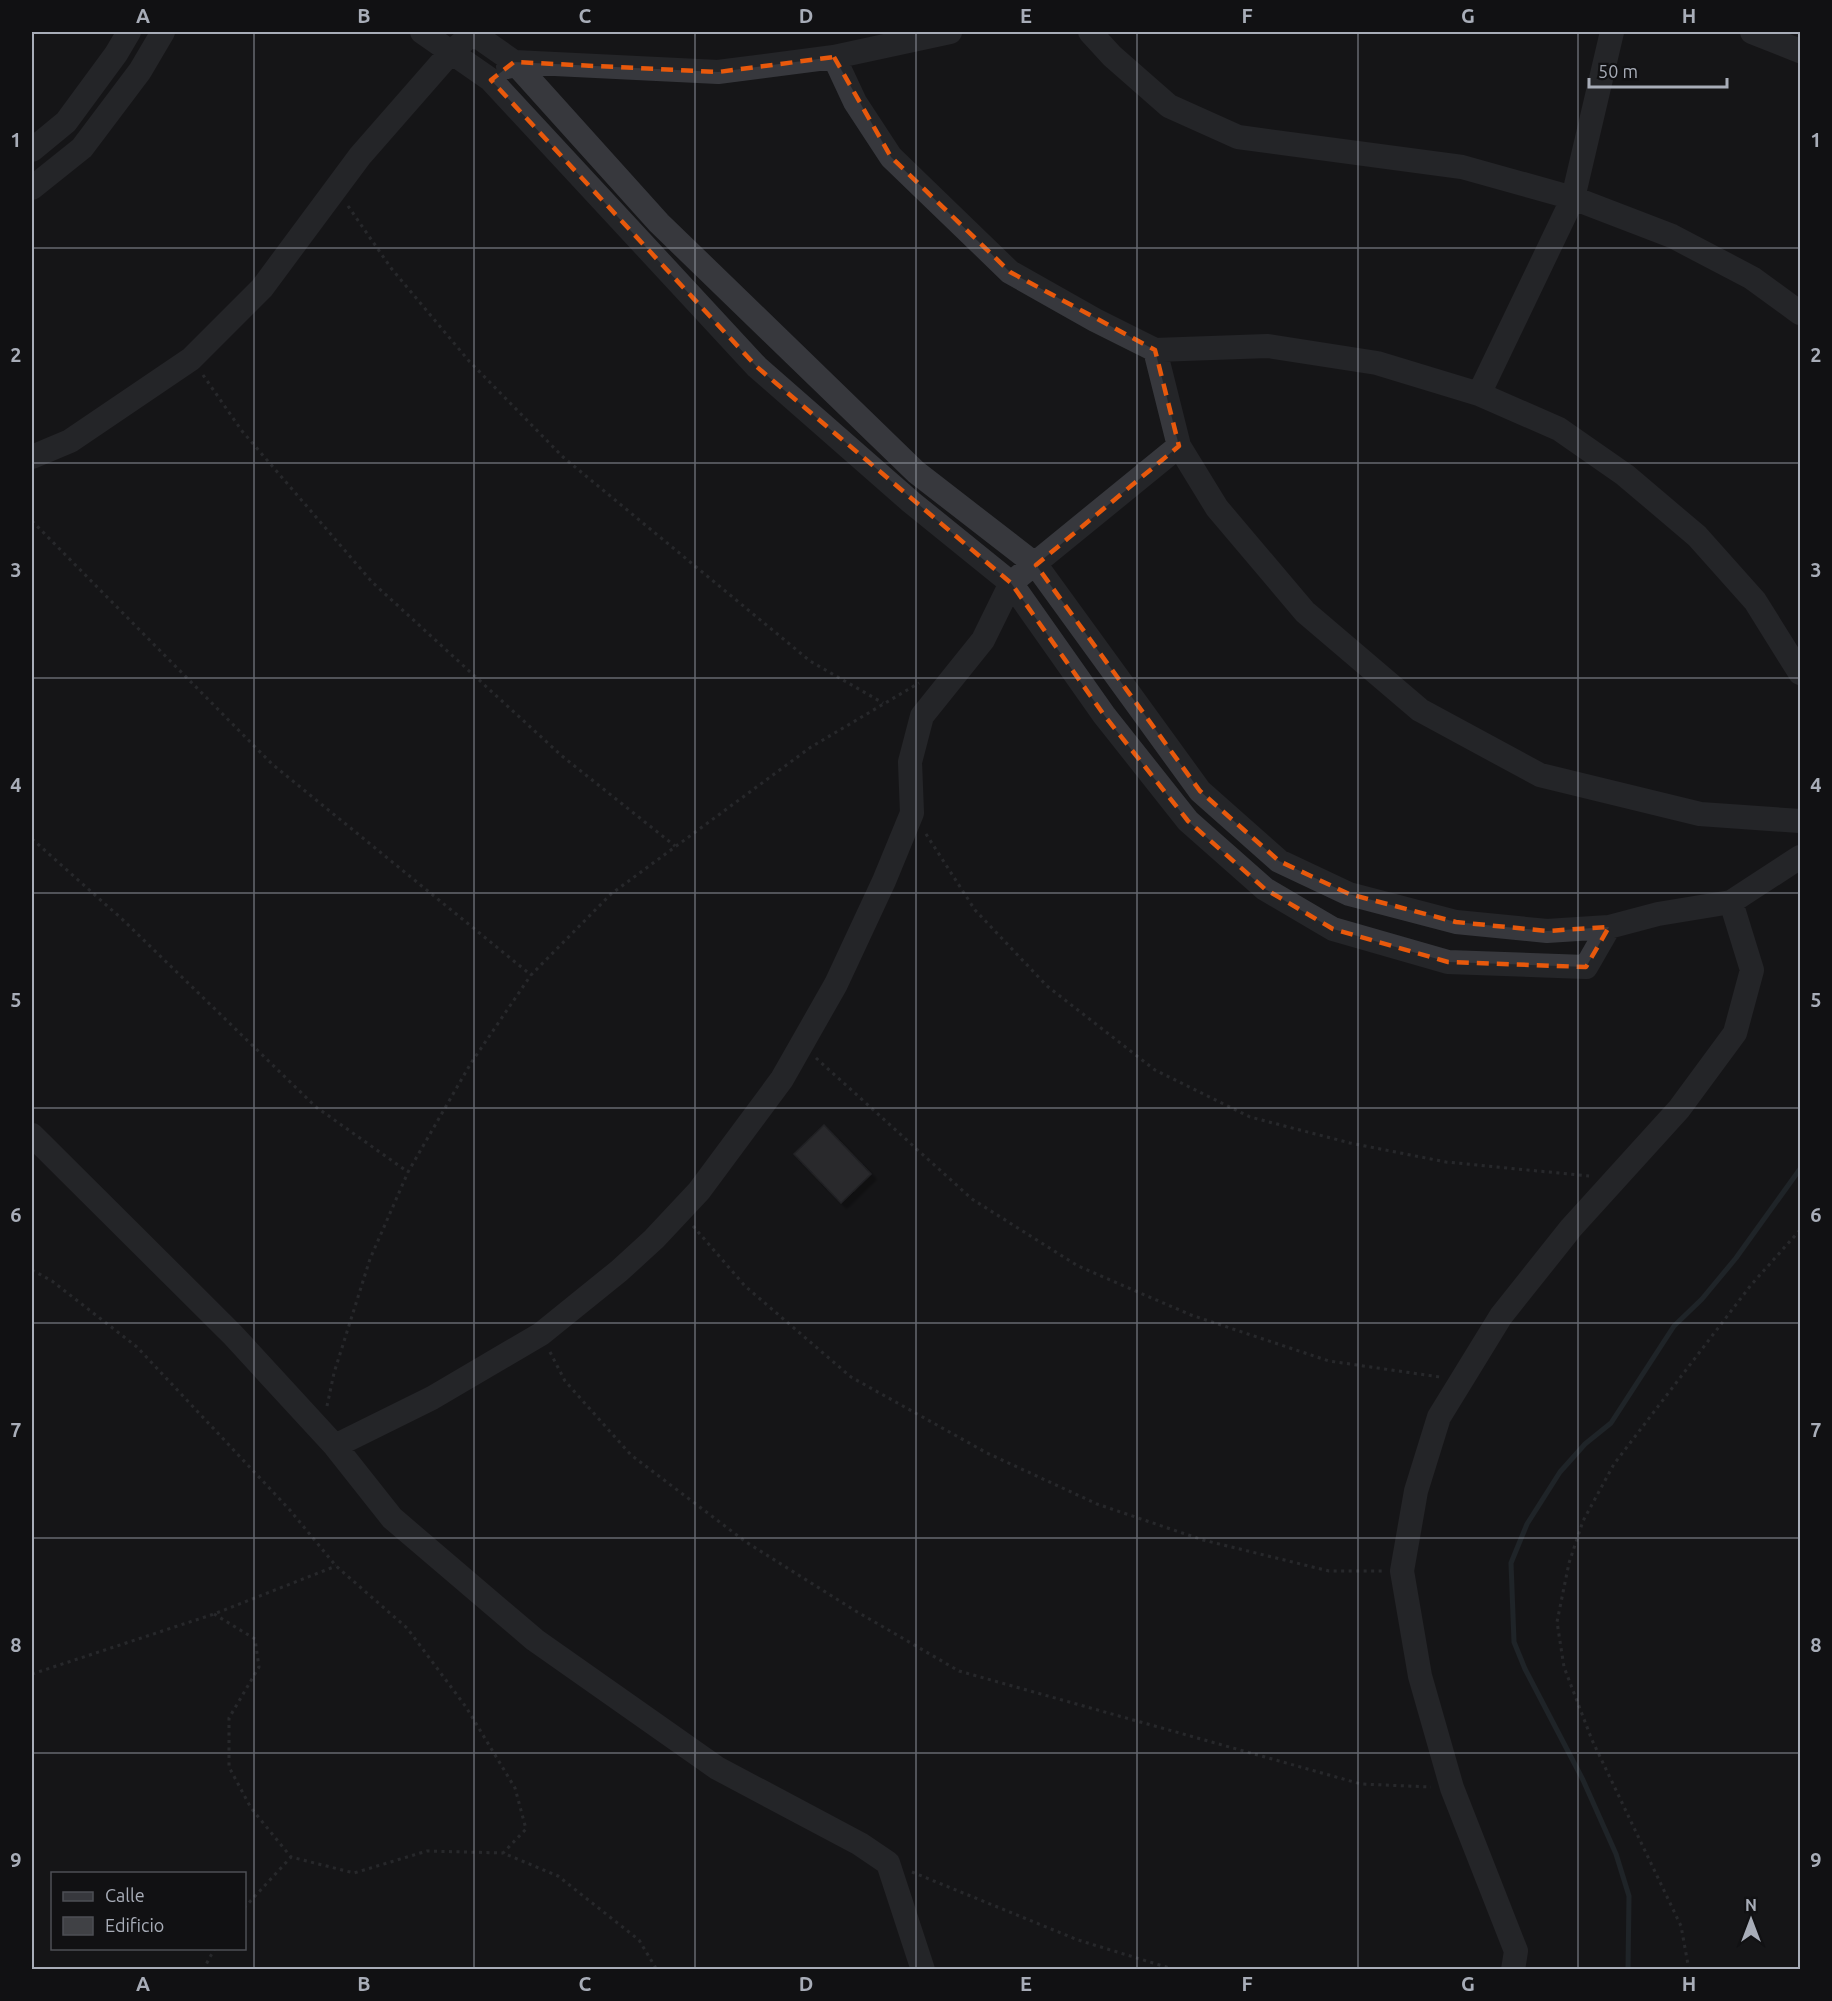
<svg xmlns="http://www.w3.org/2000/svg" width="1832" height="2001" viewBox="0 0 1832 2001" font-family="Ubuntu,sans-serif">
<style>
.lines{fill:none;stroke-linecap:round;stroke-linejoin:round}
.stream{stroke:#2c353c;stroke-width:5}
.building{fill:#404145;stroke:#303034;stroke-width:1.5;filter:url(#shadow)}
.path{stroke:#3d3f44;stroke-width:3;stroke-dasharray:3 4.5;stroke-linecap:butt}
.minor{stroke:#37383d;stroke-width:24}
.marked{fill:none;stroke:#e8590c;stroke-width:4.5;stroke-dasharray:12 8;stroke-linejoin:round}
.grid{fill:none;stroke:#a8adb8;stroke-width:1.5;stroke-opacity:0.55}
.neatline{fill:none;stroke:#a8adb8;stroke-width:2}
.grid-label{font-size:20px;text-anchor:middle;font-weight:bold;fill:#a8adb8}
</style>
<defs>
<filter id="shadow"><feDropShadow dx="5.5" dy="5.5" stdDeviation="1.5" flood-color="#0009"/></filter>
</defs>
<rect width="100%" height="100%" fill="#161618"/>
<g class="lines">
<!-- stream -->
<path class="stream" d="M 1628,1970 L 1629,1896 L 1616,1854 L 1583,1780 L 1525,1669 L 1514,1642 L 1511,1563 L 1527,1524 L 1560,1472 L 1585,1444 L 1611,1423 L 1674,1326 L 1702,1299 L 1736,1258 L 1800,1169"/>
</g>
<!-- building -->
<path class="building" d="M 824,1125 L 871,1174 L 841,1203 L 794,1154 Z"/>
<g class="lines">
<!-- path -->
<path class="path" d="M 348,206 L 391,268 L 469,361 L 563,457 L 810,661 L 883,703
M 203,375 L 242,431 L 372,582 L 562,756 L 675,846
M 32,521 L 272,764 L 531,975
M 926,834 L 975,910 L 1047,986 L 1155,1070 L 1250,1117 L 1350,1143 L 1446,1162 L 1589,1176
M 32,839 L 122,919 L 316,1107 L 408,1172
M 816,1058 L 972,1199 L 1078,1266 L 1191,1315 L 1329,1361 L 1440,1377
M 693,1226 L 745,1286 L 851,1377 L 987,1453 L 1097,1504 L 1203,1540 L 1329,1571 L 1382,1571
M 32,1270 L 52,1281 L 137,1347 L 289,1509 L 336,1566 L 407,1628 L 466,1707 L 515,1788 L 526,1829 L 503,1853 L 558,1876 L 639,1940 L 657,1970
M 550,1352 L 565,1381 L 631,1455 L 746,1542 L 854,1610 L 959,1671 L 1361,1784 L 1431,1787
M 327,1406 L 334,1373 L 370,1259 L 408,1172 L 471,1063 L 531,975 L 611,894 L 811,747 L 919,683
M 214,1614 L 255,1639 L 259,1667 L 229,1718 L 229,1767 L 251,1808 L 291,1857 L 354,1873 L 427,1851 L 503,1853
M 32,1674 L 214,1614 L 336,1566
M 912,1872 L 1078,1940 L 1176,1970
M 244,1908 L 291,1857
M 203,1970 L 215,1948
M 1689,1970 L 1681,1926 L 1592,1740 L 1564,1667 L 1557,1622 L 1569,1563 L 1583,1521 L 1614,1464 L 1751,1285 L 1800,1230"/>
<!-- minor -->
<path class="minor" d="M 422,32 L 491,80 L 757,367 L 911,502 L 1011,583 L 1104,715 L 1188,821 L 1265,889 L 1333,929 L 1448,962 L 1586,967 L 1609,927
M 471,32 L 514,62 L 659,223 L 916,472 L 1036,565 L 1200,791 L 1279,861 L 1349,894 L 1456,922 L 1547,931 L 1609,927 L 1658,914 L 1731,902 L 1800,857
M 1090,32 L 1112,56 L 1169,106 L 1238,137 L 1462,167 L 1573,198 L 1672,236 L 1752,278 L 1800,313
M 1752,32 L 1800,51
M 834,57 L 855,102 L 891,157 L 1010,272 L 1095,320 L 1155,350 L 1268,346 L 1377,363 L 1479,394 L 1559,429 L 1625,475 L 1697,536 L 1755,601 L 1800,673
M 508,67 L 514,62 L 718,72 L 834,57 L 950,32
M 32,150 L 66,122 L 116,54 L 129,32
M 32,188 L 82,148 L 140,71 L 163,32
M 1155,350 L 1179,446 L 1217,508 L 1305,612 L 1420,710 L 1540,775 L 1700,814 L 1800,821
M 1479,394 L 1573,198 L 1612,32
M 32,457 L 70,441 L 191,359 L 262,288 L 360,156 L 451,52 L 463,42
M 32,1135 L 232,1334 L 335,1446 L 392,1518 L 535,1640 L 717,1768 L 860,1844 L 888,1863 L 923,1970
M 335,1446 L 432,1398 L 541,1334 L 619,1271 L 654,1239 L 699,1191 L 782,1079 L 836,984 L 884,881 L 912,813 L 910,762 L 922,716 L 983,640 L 1011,583 L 1179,446
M 1513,1970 L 1516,1951 L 1452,1788 L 1420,1676 L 1402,1571 L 1416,1491 L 1439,1417 L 1501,1316 L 1571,1228 L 1679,1109 L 1735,1033 L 1752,970 L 1731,902"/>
</g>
<!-- marked area -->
<path d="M0 0H1832V2001H0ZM 834,57 L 891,157 L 1010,272 L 1155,350 L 1179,446 L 1036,565 L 1200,791 L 1279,861 L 1349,894 L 1456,922 L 1547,931 L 1609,927 L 1586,967 L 1448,962 L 1333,929 L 1265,889 L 1188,821 L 1104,715 L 1011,583 L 757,367 L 491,80 L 514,62 L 718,72 Z" fill="#161618" fill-opacity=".55" fill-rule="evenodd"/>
<path class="marked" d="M 834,57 L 891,157 L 1010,272 L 1155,350 L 1179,446 L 1036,565 L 1200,791 L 1279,861 L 1349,894 L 1456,922 L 1547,931 L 1609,927 L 1586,967 L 1448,962 L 1333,929 L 1265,889 L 1188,821 L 1104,715 L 1011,583 L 757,367 L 491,80 L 514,62 L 718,72 Z"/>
<!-- grid -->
<path class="grid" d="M 254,32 L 254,1970M 474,32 L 474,1970M 695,32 L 695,1970M 916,32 L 916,1970M 1137,32 L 1137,1970M 1358,32 L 1358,1970M 1578,32 L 1578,1970M 32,248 L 1800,248M 32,463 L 1800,463M 32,678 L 1800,678M 32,893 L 1800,893M 32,1108 L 1800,1108M 32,1323 L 1800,1323M 32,1538 L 1800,1538M 32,1753 L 1800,1753"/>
<!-- border -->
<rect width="1832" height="2001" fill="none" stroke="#111113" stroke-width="66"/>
<!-- legend -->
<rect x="51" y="1872" width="195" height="78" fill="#111113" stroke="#4d4f55" stroke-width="1.5"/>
<rect x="63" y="1892" width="30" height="9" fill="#37383d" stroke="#4d4f55" stroke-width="1.5"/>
<text x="105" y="1902" font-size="18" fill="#a8adb8">Calle</text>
<rect x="63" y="1917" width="30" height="18" fill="#404145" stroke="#4d4f55" stroke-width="1.5"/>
<text x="105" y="1932" font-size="18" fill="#a8adb8">Edificio</text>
<!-- north arrow -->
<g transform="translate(1751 1920)" stroke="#111113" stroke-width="4.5" paint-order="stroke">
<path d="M0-4.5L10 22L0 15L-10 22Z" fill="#a8adb8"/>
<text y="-9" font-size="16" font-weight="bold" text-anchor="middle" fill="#a8adb8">N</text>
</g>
<!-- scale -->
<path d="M1589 78v9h138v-9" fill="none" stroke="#a8adb8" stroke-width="3"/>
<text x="1598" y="78" font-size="18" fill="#a8adb8" stroke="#111113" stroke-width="4.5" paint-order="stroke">50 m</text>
<rect x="33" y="33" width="1766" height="1935" class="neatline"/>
<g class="grid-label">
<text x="143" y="23">A</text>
<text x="364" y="23">B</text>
<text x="585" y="23">C</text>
<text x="806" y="23">D</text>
<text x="1026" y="23">E</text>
<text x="1247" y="23">F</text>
<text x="1468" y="23">G</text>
<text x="1689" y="23">H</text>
<text x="16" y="147">1</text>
<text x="1816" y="147">1</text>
<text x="16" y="362">2</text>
<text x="1816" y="362">2</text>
<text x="16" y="577">3</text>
<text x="1816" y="577">3</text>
<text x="16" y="792">4</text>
<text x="1816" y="792">4</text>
<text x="16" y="1007">5</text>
<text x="1816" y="1007">5</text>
<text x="16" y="1222">6</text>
<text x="1816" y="1222">6</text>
<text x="16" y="1437">7</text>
<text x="1816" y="1437">7</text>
<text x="16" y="1652">8</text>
<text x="1816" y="1652">8</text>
<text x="16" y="1867">9</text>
<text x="1816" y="1867">9</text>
<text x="143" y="1991">A</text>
<text x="364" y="1991">B</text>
<text x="585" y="1991">C</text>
<text x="806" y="1991">D</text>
<text x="1026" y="1991">E</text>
<text x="1247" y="1991">F</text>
<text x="1468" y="1991">G</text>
<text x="1689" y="1991">H</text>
</g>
</svg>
